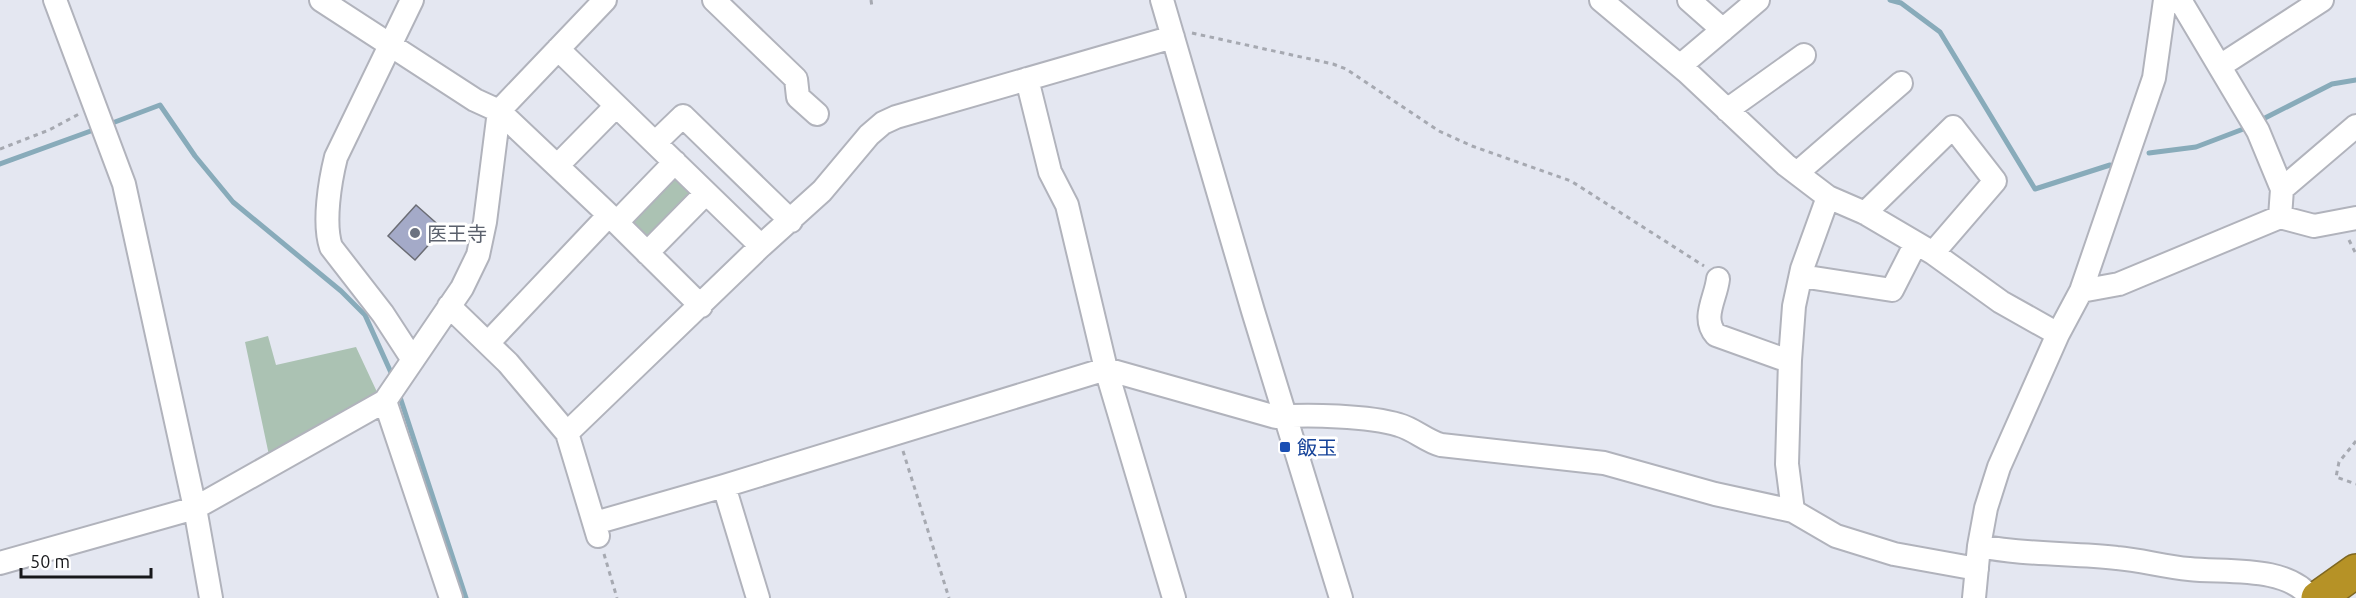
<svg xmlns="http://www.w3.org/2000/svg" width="2356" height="598" viewBox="0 0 2356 598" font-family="Ubuntu,'Noto Sans JP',sans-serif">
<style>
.green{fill:#abc2b3}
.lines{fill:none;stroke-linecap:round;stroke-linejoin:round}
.stream{stroke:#88abba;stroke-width:5}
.building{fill:#a4aac8;stroke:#6b6d75;stroke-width:1.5}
.minor-casing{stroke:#b1b3bc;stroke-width:26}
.highway-casing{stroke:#7e6722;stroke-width:36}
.path{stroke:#a6a9b1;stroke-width:3;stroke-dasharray:4.5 4.5;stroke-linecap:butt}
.minor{stroke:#fff;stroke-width:22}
.highway{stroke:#b69226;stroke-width:33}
.worship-dot{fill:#6b7280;stroke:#fff;stroke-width:2}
.transit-dot{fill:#1a4fb4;stroke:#fff;stroke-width:2}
.labels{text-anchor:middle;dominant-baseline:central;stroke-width:6;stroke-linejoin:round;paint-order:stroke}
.worship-label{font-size:20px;fill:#5b616d;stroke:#fff;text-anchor:start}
.transit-label{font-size:20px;fill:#164399;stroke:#fff;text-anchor:start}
</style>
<rect width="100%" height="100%" fill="#e4e7f1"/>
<!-- green -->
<path class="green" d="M 677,174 L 695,192 L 648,240 L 630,222 Z
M 268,336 L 276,365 L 356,347 L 377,392 L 374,403 L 270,460 L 245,342 Z"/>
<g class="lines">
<!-- stream -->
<path class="stream" d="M 1890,0 L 1901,3 L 1940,32 L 2035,189 L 2110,165
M 2263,119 L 2332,84 L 2356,80
M 107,125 L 160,105 L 195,156 L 233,202 L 341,291 L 365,315 L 393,377
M 2149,153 L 2196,147 L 2246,128
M 0,164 L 99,128
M 399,394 L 466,598"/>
</g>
<!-- building -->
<path class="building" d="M 416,205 L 443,229 L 415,260 L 388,236 Z"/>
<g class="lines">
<defs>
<path id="minor" d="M 55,0 L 124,184 L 195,508 L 211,598
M 321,0 L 475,100 L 499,111 L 609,215 L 701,306
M 412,0 L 336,157 C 330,181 323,223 331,247 L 383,314 L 413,360
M 714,0 L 796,79 L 798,97 L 817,114
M 1162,0 L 1253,311 L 1341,598
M 1601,0 L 1687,72 L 1786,165 L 1828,197 L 1865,213 L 1933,253 L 2001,302 L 2058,334
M 1689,0 L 1723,30
M 2180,0 L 2258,131 L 2282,189 L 2280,217
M 558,49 L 761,246
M 1680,66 L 1758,0
M 2220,66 L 2322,0
M 1027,79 L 1050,172 L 1067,205 L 1106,369 L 1174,598
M 1727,110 L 1804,55
M 655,143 L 683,116 L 791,221
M 558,165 L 616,106
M 1797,173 L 1901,83
M 2282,189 L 2356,126
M 1865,213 L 1953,127 L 1995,181 L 1933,253
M 617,222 L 675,162
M 647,253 L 706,193
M 1801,276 L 1892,290 L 1916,243
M 1718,279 C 1716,298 1701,318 1716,335 L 1780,358 L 1790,360
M 2081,291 L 2119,284 L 2280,217 L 2314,226 L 2356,218
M 449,306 L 508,363 L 567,433 L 598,536
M 488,343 L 609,215
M 385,401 L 451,598
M 567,433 L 761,246 L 822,191 L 869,135 L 883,123 L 896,117 L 1173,37
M 724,486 L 758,598
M 1793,511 L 1787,464 L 1790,360 L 1794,306 L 1802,269 L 1828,197
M 595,523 L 724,486 L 1106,369 L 1276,417 C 1307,414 1370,416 1399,425 C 1414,429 1426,441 1441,445 L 1604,463 L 1715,494 L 1793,511 L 1836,536 L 1894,554 L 1977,569
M 1979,546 C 2024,555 2071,553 2117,558 C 2141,560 2165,567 2189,569 C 2225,573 2287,565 2311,598
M 0,563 L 195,508 L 385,401 L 462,288 L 478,255 L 485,222 L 499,111 L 605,0
M 1974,598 L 1979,546 L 1986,508 L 1999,467 L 2058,334 L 2081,291 L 2154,78 L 2165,0"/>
<path id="highway" d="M 2318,598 L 2356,571"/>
</defs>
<!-- minor casing -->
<use href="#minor" class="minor-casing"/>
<!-- highway casing -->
<use href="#highway" class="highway-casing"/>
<!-- path -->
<path class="path" d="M 871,0 L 872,7
M 1192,33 L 1333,64 L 1346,69 L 1439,131 L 1472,146 L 1571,181 L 1704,266
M 0,149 L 49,130 L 79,114
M 2349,240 L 2356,254
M 2356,441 L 2339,462 L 2336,477 L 2356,484
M 903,451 L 949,598
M 604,554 L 617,598"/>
<!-- minor -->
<use href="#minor" class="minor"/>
<!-- highway -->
<use href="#highway" class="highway"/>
</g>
<!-- markers -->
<circle class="worship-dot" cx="415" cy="233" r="6"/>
<rect class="transit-dot" x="1279" y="441" width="12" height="12" rx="3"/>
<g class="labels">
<!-- worship labels -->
<g class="worship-label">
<text x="427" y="233">医王寺</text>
</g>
<!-- transit labels -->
<g class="transit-label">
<text x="1297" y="447">飯玉</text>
</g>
</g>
<!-- scale -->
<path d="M21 568v9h130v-9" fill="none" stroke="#17181b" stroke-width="3"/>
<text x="30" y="568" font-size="18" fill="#17181b" stroke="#ffffff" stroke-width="4.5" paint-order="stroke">50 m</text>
</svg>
